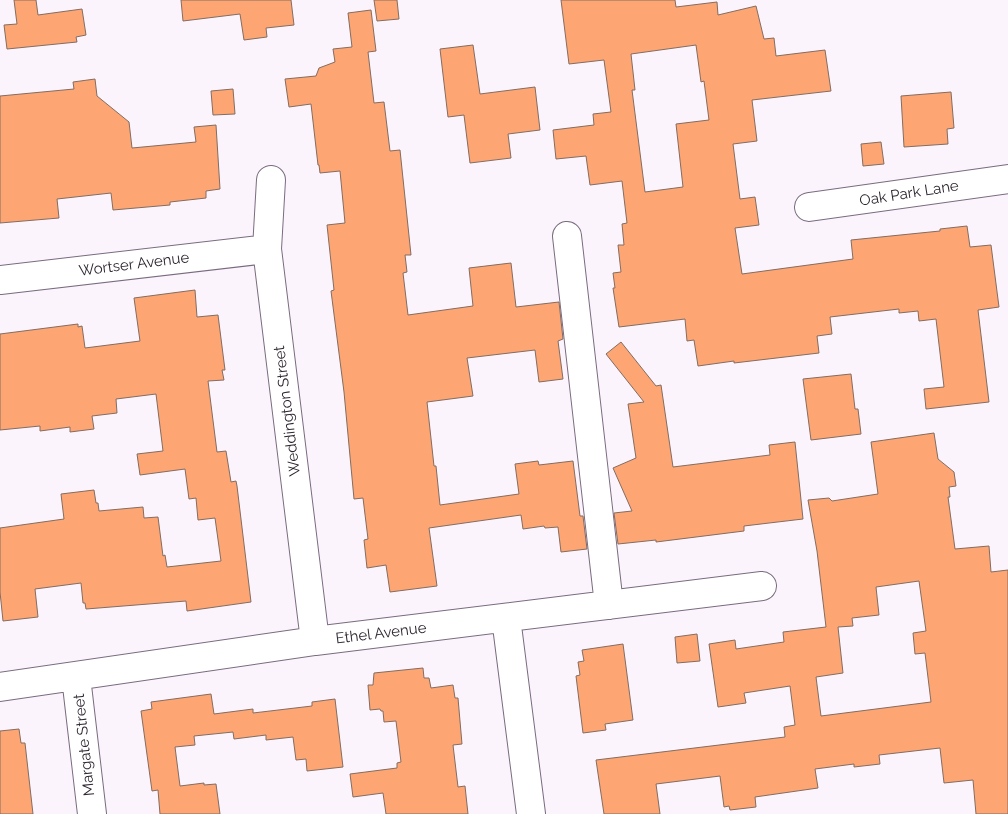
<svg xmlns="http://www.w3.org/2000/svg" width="1008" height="814" viewBox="0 0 1008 814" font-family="Raleway,sans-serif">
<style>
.building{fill:#fda673;stroke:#846c60;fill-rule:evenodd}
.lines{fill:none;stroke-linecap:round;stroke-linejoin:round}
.minor-casing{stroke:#7a6b7f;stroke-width:30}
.minor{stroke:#fff;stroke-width:28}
.labels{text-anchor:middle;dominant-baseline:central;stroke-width:4;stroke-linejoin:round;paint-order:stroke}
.street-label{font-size:15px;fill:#2e2730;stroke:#fff}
</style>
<rect width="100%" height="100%" fill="#fbf4fd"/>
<!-- building -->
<path class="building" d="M 14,0 L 36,0 L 38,15 L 82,9 L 86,35 L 76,37 L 77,42 L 7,49 L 4,25 L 17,24 Z
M 181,0 L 291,0 L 294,25 L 266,28 L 267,37 L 244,40 L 240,14 L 183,21 Z
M 374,0 L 397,0 L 399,19 L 377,21 Z
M 561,0 L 675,0 L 676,7 L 717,2 L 718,15 L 756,6 L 764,39 L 774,38 L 776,56 L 825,50 L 831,91 L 752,100 L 757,141 L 733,144 L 740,199 L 755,197 L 759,225 L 735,228 L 742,274 L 853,259 L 851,240 L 940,231 L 940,229 L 967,226 L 970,247 L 991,245 L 999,307 L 978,310 L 989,402 L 926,409 L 924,389 L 944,387 L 936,319 L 919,321 L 918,311 L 899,313 L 899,309 L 830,317 L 832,334 L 817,336 L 819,353 L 734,363 L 734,361 L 698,366 L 694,340 L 687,341 L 685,319 L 619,327 L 613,288 L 615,288 L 613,273 L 621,272 L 618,245 L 624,245 L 622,224 L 627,223 L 622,181 L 590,185 L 586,156 L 556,159 L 553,130 L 594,125 L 593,114 L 611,112 L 604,60 L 569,64 ZM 696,45 L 701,82 L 704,81 L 709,120 L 676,124 L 683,187 L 645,192 L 632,90 L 635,90 L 631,54 Z
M 371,10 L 376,51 L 368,52 L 374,103 L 384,102 L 390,151 L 400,150 L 411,255 L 405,255 L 407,272 L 403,273 L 408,315 L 473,306 L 469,268 L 511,263 L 516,307 L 559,302 L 563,339 L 558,341 L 563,379 L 539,382 L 535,350 L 467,358 L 473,396 L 427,402 L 434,466 L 436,466 L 440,505 L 519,494 L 515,464 L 538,461 L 539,465 L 573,461 L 580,516 L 583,516 L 587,549 L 561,552 L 558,527 L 545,528 L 544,526 L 523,529 L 521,515 L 429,528 L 437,586 L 390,592 L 386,565 L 367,568 L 364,540 L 368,539 L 363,498 L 354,499 L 344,392 L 331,291 L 334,290 L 327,225 L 345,223 L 340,171 L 320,173 L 319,165 L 318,165 L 311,104 L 289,107 L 285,79 L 316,76 L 319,68 L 335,62 L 333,49 L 352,47 L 348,13 Z
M 473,45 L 480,94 L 535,87 L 540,130 L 508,134 L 511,158 L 470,163 L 464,115 L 448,117 L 440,49 Z
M 95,79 L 97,96 L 129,122 L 132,148 L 196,142 L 194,127 L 216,125 L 220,189 L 206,191 L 206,198 L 170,202 L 170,205 L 113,210 L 111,193 L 57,199 L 59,218 L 0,223 L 0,96 L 74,89 L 73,82 Z
M 233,89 L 235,114 L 213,115 L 211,91 Z
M 951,92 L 954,128 L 947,129 L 948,144 L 904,147 L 901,96 Z
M 881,142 L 884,164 L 863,166 L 861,144 Z
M 195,290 L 197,317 L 218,315 L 225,370 L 222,370 L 224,380 L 208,381 L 217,452 L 226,451 L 231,482 L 236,481 L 237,486 L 251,602 L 187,611 L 186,601 L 86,609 L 85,603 L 83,603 L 81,583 L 35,589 L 38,617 L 3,621 L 0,592 L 0,528 L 64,519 L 61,494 L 94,490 L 96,503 L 98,503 L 99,511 L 143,507 L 144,518 L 158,517 L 163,556 L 165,555 L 167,567 L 221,561 L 215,518 L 198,520 L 196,498 L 189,499 L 185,469 L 140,475 L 137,454 L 163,451 L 156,394 L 116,399 L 117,413 L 92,416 L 94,429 L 70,432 L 70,427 L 40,431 L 40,426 L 0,430 L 0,334 L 78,324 L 78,327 L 82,326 L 85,348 L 140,341 L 134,298 Z
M 621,342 L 656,386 L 661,385 L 673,467 L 770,455 L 769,445 L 795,442 L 803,519 L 744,526 L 744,531 L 656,542 L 656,540 L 618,544 L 614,513 L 632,511 L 613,468 L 636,458 L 628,404 L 644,402 L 606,354 Z
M 851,374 L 855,409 L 858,409 L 861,434 L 811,440 L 803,379 Z
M 934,433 L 938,459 L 954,472 L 956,486 L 949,487 L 950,497 L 948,497 L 955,549 L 989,546 L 991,572 L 1008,570 L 1008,814 L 976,814 L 973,780 L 944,783 L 940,748 L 879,755 L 880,764 L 854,767 L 854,764 L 815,769 L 818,788 L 755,797 L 756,807 L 730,810 L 729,806 L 724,807 L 720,776 L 656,784 L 660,814 L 604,814 L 596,760 L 785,737 L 784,727 L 795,725 L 790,686 L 744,693 L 746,703 L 718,707 L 709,644 L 735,640 L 736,649 L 784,642 L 783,632 L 826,627 L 817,551 L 808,500 L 829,498 L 832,501 L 878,494 L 871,442 ZM 919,581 L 926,631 L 913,633 L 915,654 L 925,653 L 931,702 L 821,716 L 816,677 L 843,673 L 838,627 L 853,626 L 852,618 L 879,615 L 876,587 Z
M 697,634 L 700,661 L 677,663 L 675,637 Z
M 623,644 L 633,720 L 605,724 L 606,730 L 583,733 L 576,676 L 580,675 L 578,662 L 584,661 L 582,650 Z
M 423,668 L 424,678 L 429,678 L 431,688 L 453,685 L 455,698 L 458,698 L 462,744 L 453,745 L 458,787 L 465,786 L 468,814 L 386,814 L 383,793 L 353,797 L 350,774 L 397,768 L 397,763 L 401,762 L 396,721 L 384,722 L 383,711 L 381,711 L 380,709 L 370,710 L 368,685 L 373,685 L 374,673 Z
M 211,694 L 214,714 L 253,709 L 253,713 L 312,706 L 312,702 L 335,699 L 343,767 L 307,771 L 306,759 L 296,760 L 293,737 L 266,740 L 266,735 L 234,739 L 233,732 L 194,736 L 195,745 L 175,747 L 180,786 L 204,783 L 204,785 L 216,784 L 220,814 L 160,814 L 158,790 L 152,791 L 141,711 L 152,709 L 151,702 Z
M 19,729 L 21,743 L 25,743 L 33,814 L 0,814 L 0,731 Z"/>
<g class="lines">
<defs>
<path id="minor" d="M 271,180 L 267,249 L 315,641
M 809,207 L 1008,179
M 567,236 L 609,605
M 0,280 L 267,249
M 506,618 L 531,814
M 76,677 L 92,814
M 0,687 L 315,641 L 762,586"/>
</defs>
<!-- minor casing -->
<use href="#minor" class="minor-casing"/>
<!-- minor -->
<use href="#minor" class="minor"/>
</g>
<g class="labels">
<!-- street labels -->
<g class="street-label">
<text transform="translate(909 193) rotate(-9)">Oak Park Lane</text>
<text transform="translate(134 264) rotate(-7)">Wortser Avenue</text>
<text transform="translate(287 411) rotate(-97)">Weddington Street</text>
<text transform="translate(381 633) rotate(-7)">Ethel Avenue</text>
<text transform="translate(84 745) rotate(-96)">Margate Street</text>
</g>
</g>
</svg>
